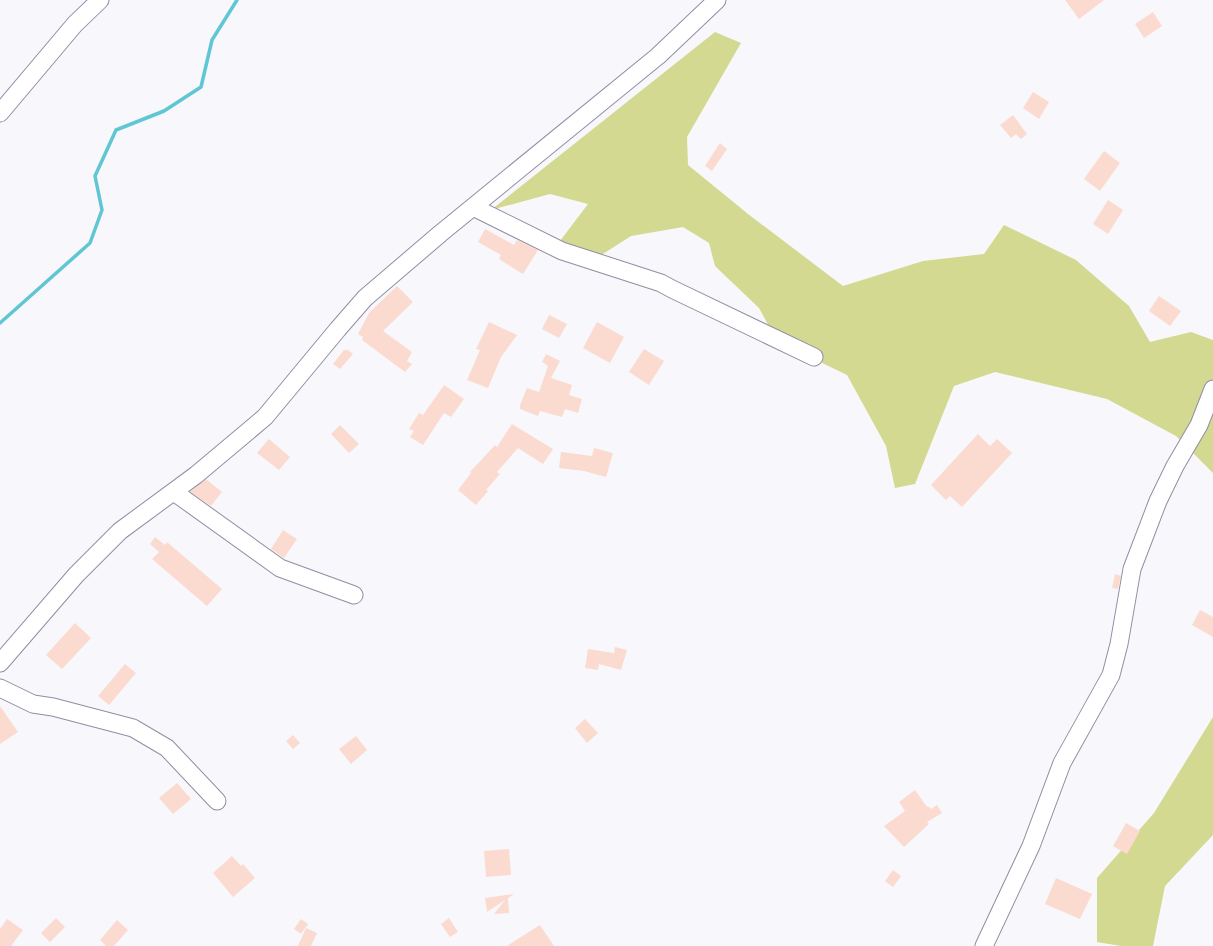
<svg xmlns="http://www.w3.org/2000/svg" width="1213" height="946" viewBox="0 0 1213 946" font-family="'Titillium Web',sans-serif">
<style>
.green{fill:#d3d991}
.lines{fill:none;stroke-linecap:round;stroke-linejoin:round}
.stream{stroke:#5fc6d3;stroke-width:3.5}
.building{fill:#fbdbd0}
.minor-casing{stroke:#938da2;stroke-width:19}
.minor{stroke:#fff;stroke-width:17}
</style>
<rect width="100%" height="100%" fill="#f8f7fc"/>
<!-- green -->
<path class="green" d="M 715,32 L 741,43 L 687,137 L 688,165 L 748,214 L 843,286 L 923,261 L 984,254 L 1004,225 L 1076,260 L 1129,306 L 1150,342 L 1191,332 L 1213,340 L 1213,473 L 1176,436 L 1107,399 L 995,372 L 954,386 L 915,484 L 895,488 L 886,446 L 847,375 L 777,341 L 759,308 L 715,266 L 709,243 L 683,227 L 631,236 L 595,259 L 560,241 L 588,204 L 550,194 L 491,210 Z
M 1213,717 L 1213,835 L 1165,886 L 1153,946 L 1121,946 L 1097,942 L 1097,878 L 1154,813 Z"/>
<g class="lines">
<!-- stream -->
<path class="stream" d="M 0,323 L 90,243 L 102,210 L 95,176 L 116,130 L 164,111 L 201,87 L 212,40 L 237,0"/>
</g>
<!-- building -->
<path class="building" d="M 1065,0 L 1104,0 L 1079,19 Z
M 1153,12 L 1162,26 L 1144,38 L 1135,24 Z
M 1033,92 L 1049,102 L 1039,119 L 1023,108 Z
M 1013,115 L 1027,134 L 1021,139 L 1016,134 L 1011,138 L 1000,125 Z
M 720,143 L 727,149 L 712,171 L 705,166 Z
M 1104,151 L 1120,163 L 1100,191 L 1084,179 Z
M 1108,200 L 1123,210 L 1108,234 L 1093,224 Z
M 485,229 L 514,245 L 517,240 L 538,250 L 523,274 L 499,259 L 501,255 L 478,242 Z
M 397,286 L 413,302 L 383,331 L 412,352 L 407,361 L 412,364 L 405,372 L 362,340 L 363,337 L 358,334 L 369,313 Z
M 1159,296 L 1181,311 L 1170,326 L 1149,311 Z
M 549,315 L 567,324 L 559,338 L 542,329 Z
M 489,322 L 517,335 L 501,357 L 488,388 L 467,380 L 480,350 L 476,349 Z
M 597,322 L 624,337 L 610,363 L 583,348 Z
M 644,349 L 664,361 L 649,385 L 629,372 Z
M 344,350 L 348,350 L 353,354 L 340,369 L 333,364 Z
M 546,354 L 560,361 L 551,378 L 572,385 L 569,395 L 582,399 L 578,413 L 565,409 L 562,417 L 540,411 L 538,416 L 520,409 L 520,405 L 527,388 L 539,392 L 548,366 L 542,362 Z
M 444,385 L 464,399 L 451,417 L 444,413 L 423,445 L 410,437 L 414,431 L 409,429 L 419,413 L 423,415 Z
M 512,424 L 553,449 L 543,464 L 518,448 L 497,472 L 500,474 L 486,490 L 488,491 L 476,505 L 458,490 L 471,473 L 470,472 L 495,445 L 497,447 Z
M 340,425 L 359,444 L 349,453 L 331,434 Z
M 978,434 L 990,446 L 997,439 L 1012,453 L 962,507 L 950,496 L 946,500 L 931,485 Z
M 269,439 L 290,457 L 279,470 L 257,453 Z
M 594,448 L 613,453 L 606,477 L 584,471 L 559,468 L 561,452 L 592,456 Z
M 206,479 L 222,492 L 211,506 L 190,492 Z
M 283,530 L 297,539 L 284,558 L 271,549 Z
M 155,537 L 165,545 L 167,542 L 222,589 L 207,606 L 152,559 L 159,552 L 150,544 Z
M 1115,574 L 1121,576 L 1118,589 L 1112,588 Z
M 1200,610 L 1213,617 L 1213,637 L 1192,625 Z
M 75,623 L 91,638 L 62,669 L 46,655 Z
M 615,647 L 627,650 L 621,670 L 599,664 L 598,670 L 585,668 L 588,649 L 614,653 Z
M 125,664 L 136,673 L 109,705 L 98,696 Z
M 0,706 L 18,732 L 0,744 Z
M 585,719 L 598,733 L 587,743 L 575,728 Z
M 293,735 L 300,743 L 293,749 L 286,741 Z
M 356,736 L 367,750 L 351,764 L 339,749 Z
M 177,783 L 191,799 L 173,814 L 159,798 Z
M 915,790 L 927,807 L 928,806 L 931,809 L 937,805 L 942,813 L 927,822 L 929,824 L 904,847 L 884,826 L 905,811 L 899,802 Z
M 1126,823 L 1140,831 L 1127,854 L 1113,846 Z
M 509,849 L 511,875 L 486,877 L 484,851 Z
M 232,856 L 241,866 L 243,864 L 255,878 L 233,897 L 213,873 Z
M 893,870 L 901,876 L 893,887 L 885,881 Z
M 1056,878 L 1092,894 L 1080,919 L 1045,904 Z
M 514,894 L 508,898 L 509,913 L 494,914 L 505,900 L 487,912 L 485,898 Z
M 56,918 L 65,927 L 50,942 L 41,933 Z
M 449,918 L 458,932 L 450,937 L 441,924 Z
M 7,919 L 23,930 L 11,946 L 0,946 L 0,929 Z
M 301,919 L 308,924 L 301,934 L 294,929 Z
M 117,920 L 128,930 L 114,946 L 106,946 L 100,940 Z
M 540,925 L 554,946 L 507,946 Z
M 306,928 L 317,933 L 311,946 L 298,946 Z"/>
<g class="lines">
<defs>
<path id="minor" d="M 0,113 L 75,24 L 100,0
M 473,207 L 562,251 L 661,283 L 672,289 L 814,357
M 174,492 L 280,568 L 354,595
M 0,663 L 76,575 L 120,531 L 196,475 L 265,417 L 338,329 L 365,298 L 441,233 L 658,56 L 717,0
M 0,688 L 33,704 L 53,707 L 133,728 L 167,748 L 217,801
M 984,946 L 1031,846 L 1062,763 L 1111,675 L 1119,644 L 1132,569 L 1158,501 L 1175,466 L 1199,425 L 1213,389"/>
</defs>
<!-- minor casing -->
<use href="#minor" class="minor-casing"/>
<!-- minor -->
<use href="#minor" class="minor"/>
</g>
</svg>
